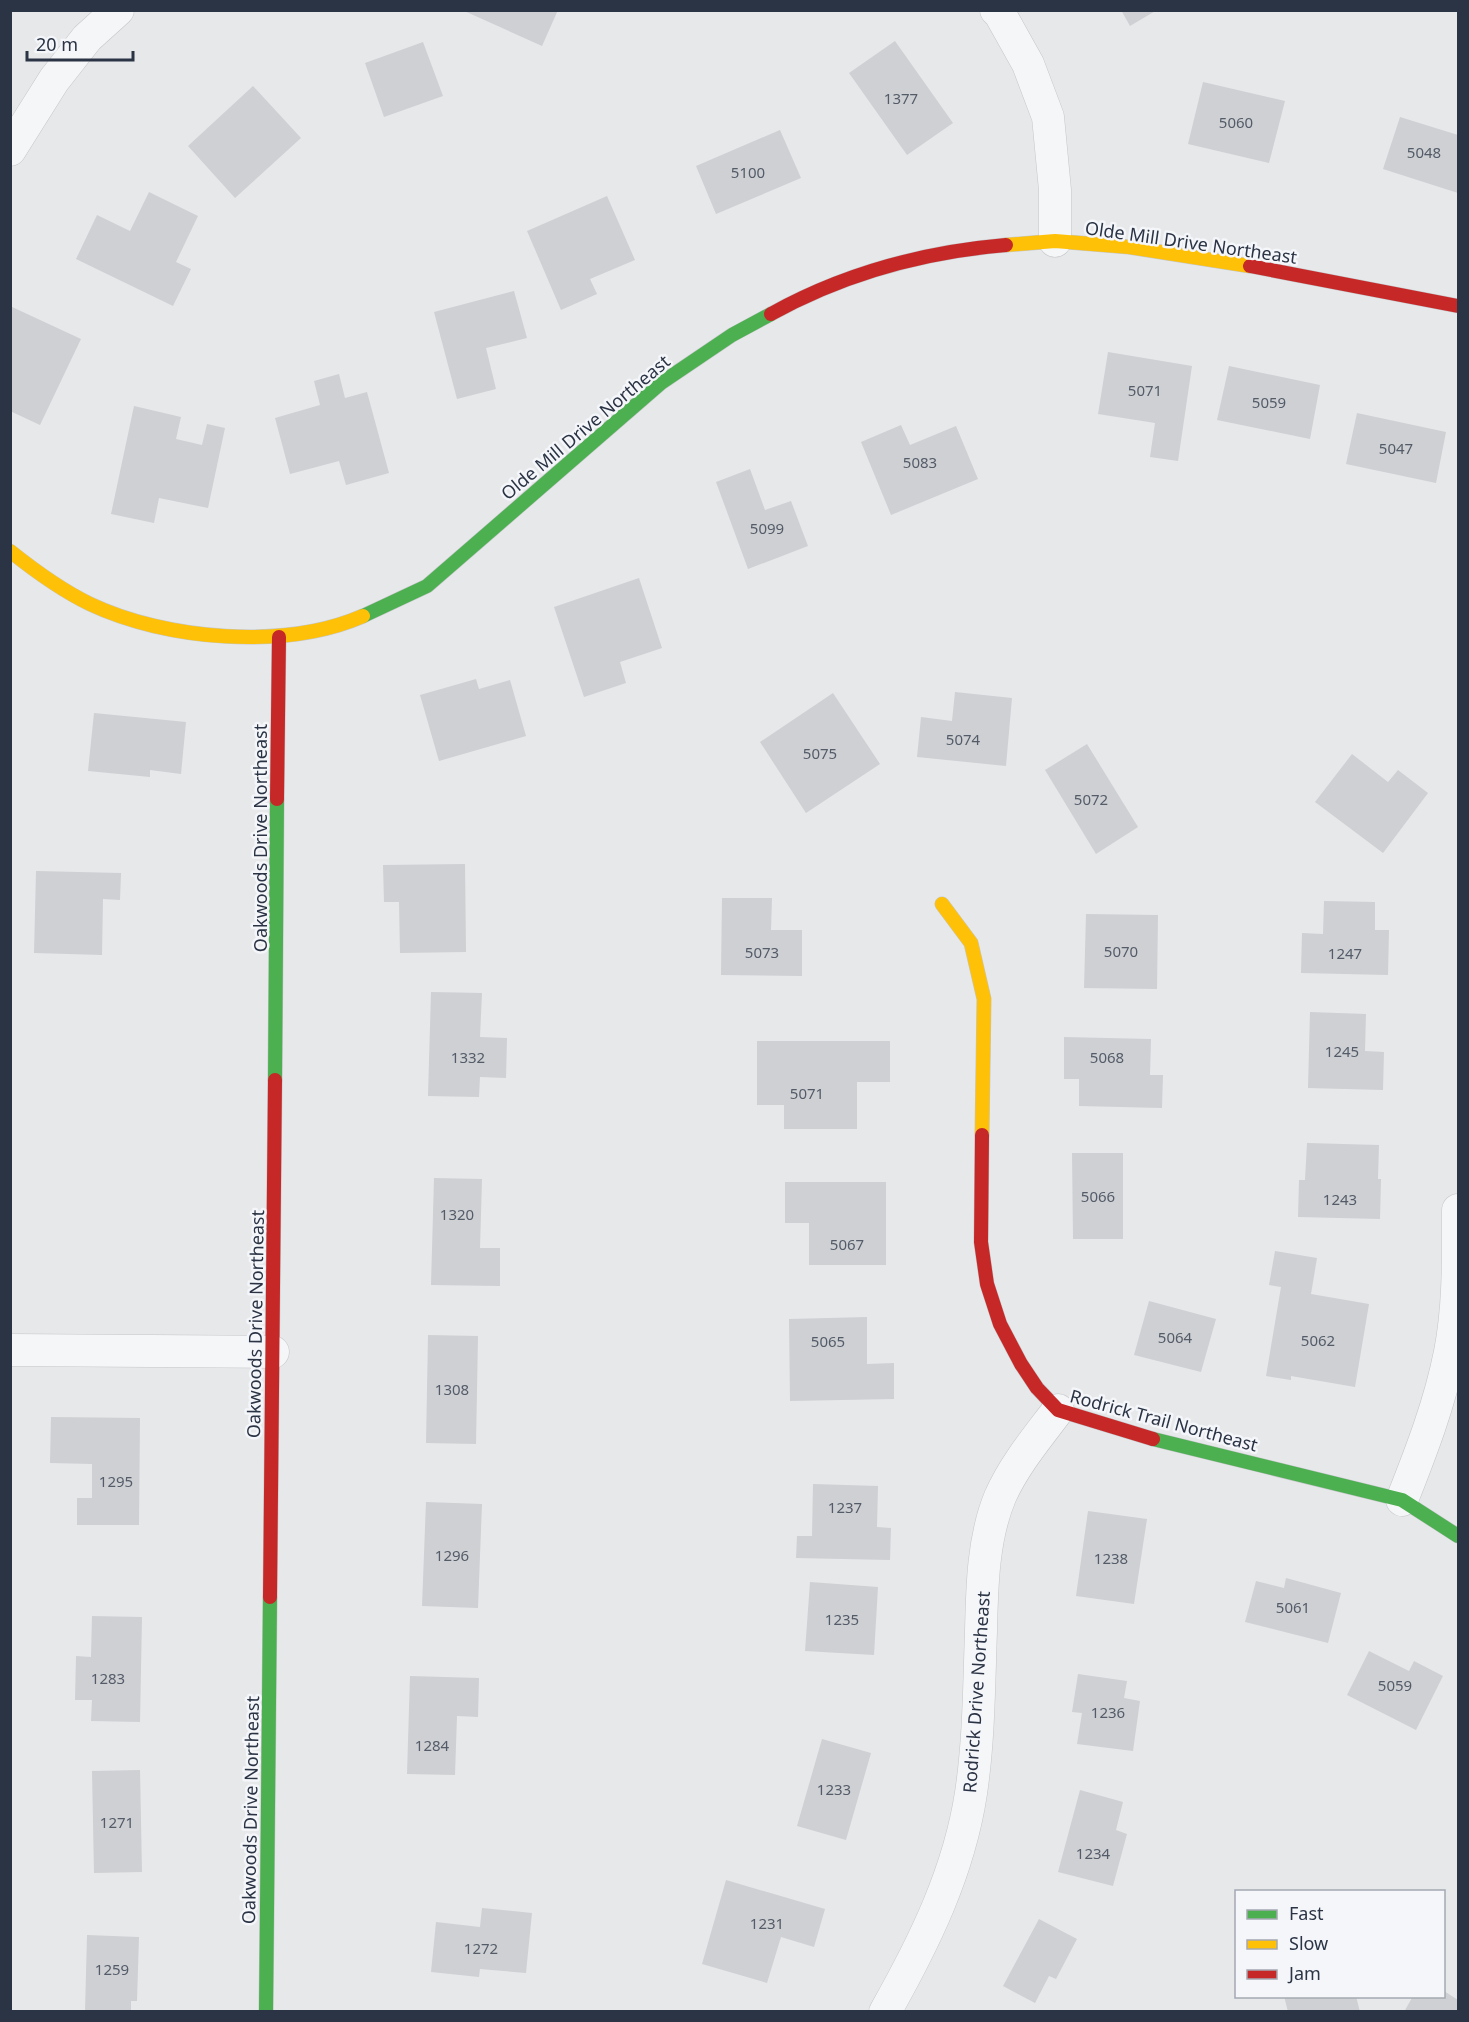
<svg xmlns="http://www.w3.org/2000/svg" width="1469" height="2022" viewBox="0 0 1469 2022" font-family="'Noto Sans',sans-serif">
<style>
.building{fill:#ced0d3}
.lines{fill:none;stroke-linecap:round;stroke-linejoin:round}
.street-casing{stroke:#c4c6c8;stroke-width:33}
.fast-casing{stroke:#c4c6c8;stroke-width:15}
.slow-casing{stroke:#c4c6c8;stroke-width:15}
.jam-casing{stroke:#c4c6c8;stroke-width:15}
.street{stroke:#f5f6f7;stroke-width:32}
.fast{stroke:#4caf50;stroke-width:14}
.slow{stroke:#ffc107;stroke-width:14}
.jam{stroke:#c62828;stroke-width:14}
.labels{text-anchor:middle;dominant-baseline:central;stroke-width:5;stroke-linejoin:round;paint-order:stroke}
.number-label{font-size:15px;fill:#545c69}
.street-label{font-size:18px;fill:#2b3445;stroke:#f4f6f9}
</style>
<rect width="100%" height="100%" fill="#e6e8ea"/>
<!-- building -->
<path class="building" d="M 462,10 L 558,10 L 542,46 Z
M 1121,10 L 1157,10 L 1130,26 Z
M 895,41 L 953,123 L 907,155 L 849,73 Z
M 423,42 L 443,96 L 384,117 L 365,63 Z
M 1203,82 L 1285,101 L 1269,163 L 1188,144 Z
M 253,86 L 301,138 L 235,198 L 188,146 Z
M 1400,117 L 1458,135 L 1458,193 L 1383,169 Z
M 780,130 L 801,178 L 716,214 L 696,166 Z
M 149,192 L 198,216 L 176,262 L 191,269 L 173,306 L 76,259 L 97,215 L 130,231 Z
M 607,196 L 635,260 L 590,279 L 597,294 L 561,310 L 527,231 Z
M 514,291 L 527,338 L 486,348 L 496,389 L 457,399 L 434,312 Z
M 10,306 L 81,339 L 40,425 L 10,411 Z
M 1108,352 L 1192,366 L 1178,461 L 1150,457 L 1155,423 L 1098,414 Z
M 1229,366 L 1320,385 L 1310,439 L 1217,420 Z
M 339,374 L 345,398 L 367,392 L 389,473 L 346,485 L 339,461 L 290,474 L 275,418 L 320,405 L 314,381 Z
M 134,406 L 181,417 L 176,439 L 202,445 L 207,424 L 225,428 L 208,508 L 159,498 L 154,523 L 111,514 Z
M 1357,413 L 1446,432 L 1436,483 L 1346,464 Z
M 901,425 L 910,445 L 956,426 L 978,479 L 891,515 L 861,442 Z
M 750,469 L 765,510 L 791,501 L 808,546 L 748,569 L 716,482 Z
M 639,578 L 662,648 L 620,662 L 626,683 L 584,697 L 554,607 Z
M 476,679 L 479,689 L 510,680 L 526,736 L 439,761 L 420,695 Z
M 955,692 L 1012,698 L 1006,766 L 917,757 L 921,717 L 952,721 Z
M 833,693 L 880,764 L 806,813 L 760,742 Z
M 94,713 L 186,722 L 181,774 L 150,770 L 150,777 L 88,771 Z
M 1087,744 L 1138,827 L 1096,854 L 1045,770 Z
M 1352,754 L 1388,782 L 1398,770 L 1428,793 L 1383,853 L 1315,802 Z
M 465,864 L 466,952 L 400,953 L 399,902 L 384,902 L 383,865 Z
M 36,871 L 121,873 L 120,900 L 103,899 L 102,955 L 34,953 Z
M 722,898 L 772,898 L 771,930 L 802,930 L 802,976 L 721,975 Z
M 1324,901 L 1375,902 L 1375,930 L 1389,930 L 1388,975 L 1301,973 L 1302,933 L 1323,934 Z
M 1086,914 L 1158,915 L 1157,989 L 1084,988 Z
M 431,992 L 482,993 L 480,1037 L 507,1038 L 506,1078 L 480,1077 L 479,1097 L 428,1096 Z
M 1310,1012 L 1366,1014 L 1365,1051 L 1384,1052 L 1383,1090 L 1308,1088 Z
M 1064,1037 L 1151,1039 L 1150,1075 L 1163,1075 L 1162,1108 L 1079,1106 L 1079,1079 L 1064,1079 Z
M 757,1041 L 890,1041 L 890,1082 L 857,1082 L 857,1129 L 784,1129 L 784,1105 L 757,1105 Z
M 1307,1143 L 1379,1145 L 1378,1179 L 1381,1179 L 1380,1219 L 1298,1217 L 1299,1180 L 1305,1180 Z
M 1072,1153 L 1123,1153 L 1123,1239 L 1073,1239 Z
M 434,1178 L 482,1179 L 480,1248 L 500,1248 L 500,1286 L 431,1285 Z
M 785,1182 L 886,1182 L 886,1265 L 809,1265 L 809,1223 L 785,1223 Z
M 1275,1251 L 1317,1258 L 1311,1294 L 1369,1304 L 1355,1387 L 1291,1376 L 1291,1380 L 1266,1376 L 1281,1287 L 1269,1285 Z
M 1149,1301 L 1216,1319 L 1201,1372 L 1134,1355 Z
M 867,1317 L 867,1364 L 894,1363 L 894,1399 L 790,1401 L 789,1319 Z
M 428,1335 L 478,1336 L 476,1444 L 426,1443 Z
M 51,1417 L 140,1418 L 139,1525 L 77,1525 L 77,1498 L 92,1498 L 92,1464 L 50,1463 Z
M 813,1484 L 878,1486 L 877,1527 L 891,1528 L 890,1560 L 796,1558 L 797,1536 L 812,1536 Z
M 426,1502 L 482,1504 L 478,1608 L 422,1606 Z
M 1088,1511 L 1147,1519 L 1134,1604 L 1076,1596 Z
M 1286,1578 L 1341,1593 L 1328,1643 L 1245,1622 L 1256,1581 L 1284,1588 Z
M 810,1582 L 878,1587 L 874,1655 L 805,1651 Z
M 92,1616 L 142,1617 L 140,1722 L 91,1721 L 92,1700 L 75,1700 L 76,1656 L 91,1657 Z
M 1369,1651 L 1409,1671 L 1414,1661 L 1443,1676 L 1416,1730 L 1347,1695 Z
M 1078,1674 L 1127,1681 L 1124,1698 L 1140,1701 L 1133,1751 L 1077,1744 L 1082,1713 L 1072,1712 Z
M 410,1676 L 479,1678 L 478,1717 L 457,1716 L 455,1775 L 407,1774 Z
M 822,1739 L 871,1753 L 846,1840 L 797,1826 Z
M 140,1770 L 142,1872 L 94,1873 L 92,1771 Z
M 1080,1790 L 1123,1802 L 1116,1830 L 1127,1834 L 1113,1886 L 1058,1872 Z
M 726,1880 L 825,1909 L 814,1947 L 781,1937 L 767,1983 L 702,1964 Z
M 482,1908 L 532,1913 L 526,1973 L 480,1969 L 479,1977 L 431,1972 L 436,1922 L 480,1927 Z
M 1039,1919 L 1077,1939 L 1056,1979 L 1049,1976 L 1035,2003 L 1003,1986 Z
M 87,1935 L 139,1937 L 137,2001 L 131,2001 L 131,2012 L 85,2012 Z
M 1444,1991 L 1458,2000 L 1458,2012 L 1404,2012 L 1413,1996 L 1444,1996 Z
M 1284,1996 L 1356,1996 L 1360,2012 L 1288,2012 Z"/>
<g class="lines">
<defs>
<path id="street" d="M 996,10 L 1000,14 L 1028,64 L 1048,117 L 1055,190 L 1055,241
M 10,150 L 54,80 L 87,38 L 118,10
M 10,1350 L 273,1352
M 1402,1500 C 1421,1452 1440,1403 1450,1352 C 1459,1306 1458,1257 1458,1210
M 885,2012 C 924,1943 959,1872 971,1793 C 979,1740 979,1685 981,1631 C 982,1586 983,1538 1000,1497 C 1014,1465 1037,1438 1058,1410"/>
<path id="fast" d="M 363,616 L 427,586 L 661,383 L 732,335 L 771,314
M 275,1080 L 277,799
M 1153,1439 L 1402,1500 L 1458,1536
M 266,2012 L 270,1597"/>
<path id="slow" d="M 1006,245 L 1055,241 L 1129,247 L 1250,266
M 10,551 C 35,571 61,590 90,604 C 166,640 285,650 363,616
M 942,904 L 971,943 L 984,999 L 982,1135"/>
<path id="jam" d="M 1250,266 L 1458,306
M 771,314 C 843,274 924,252 1006,245
M 277,799 L 279,637
M 982,1135 L 981,1242 L 987,1284 L 1000,1324 L 1021,1364 L 1037,1388 L 1058,1410 L 1153,1439
M 270,1597 L 275,1080"/>
</defs>
<!-- street casing -->
<use href="#street" class="street-casing"/>
<!-- fast casing -->
<use href="#fast" class="fast-casing"/>
<!-- slow casing -->
<use href="#slow" class="slow-casing"/>
<!-- jam casing -->
<use href="#jam" class="jam-casing"/>
<!-- street -->
<use href="#street" class="street"/>
<!-- fast -->
<use href="#fast" class="fast"/>
<!-- slow -->
<use href="#slow" class="slow"/>
<!-- jam -->
<use href="#jam" class="jam"/>
</g>
<g class="labels">
<!-- number labels -->
<g class="number-label">
<text x="901" y="98">1377</text>
<text x="1236" y="122">5060</text>
<text x="1424" y="152">5048</text>
<text x="748" y="172">5100</text>
<text x="1145" y="390">5071</text>
<text x="1269" y="402">5059</text>
<text x="1396" y="448">5047</text>
<text x="920" y="462">5083</text>
<text x="767" y="528">5099</text>
<text x="963" y="739">5074</text>
<text x="820" y="753">5075</text>
<text x="1091" y="799">5072</text>
<text x="1121" y="951">5070</text>
<text x="762" y="952">5073</text>
<text x="1345" y="953">1247</text>
<text x="1342" y="1051">1245</text>
<text x="468" y="1057">1332</text>
<text x="1107" y="1057">5068</text>
<text x="807" y="1093">5071</text>
<text x="1098" y="1196">5066</text>
<text x="1340" y="1199">1243</text>
<text x="457" y="1214">1320</text>
<text x="847" y="1244">5067</text>
<text x="1175" y="1337">5064</text>
<text x="1318" y="1340">5062</text>
<text x="828" y="1341">5065</text>
<text x="452" y="1389">1308</text>
<text x="116" y="1481">1295</text>
<text x="845" y="1507">1237</text>
<text x="452" y="1555">1296</text>
<text x="1111" y="1558">1238</text>
<text x="1293" y="1607">5061</text>
<text x="842" y="1619">1235</text>
<text x="108" y="1678">1283</text>
<text x="1395" y="1685">5059</text>
<text x="1108" y="1712">1236</text>
<text x="432" y="1745">1284</text>
<text x="834" y="1789">1233</text>
<text x="117" y="1822">1271</text>
<text x="1093" y="1853">1234</text>
<text x="767" y="1923">1231</text>
<text x="481" y="1948">1272</text>
<text x="112" y="1969">1259</text>
</g>
<!-- street labels -->
<g class="street-label">
<text transform="translate(1191 242) rotate(8)">Olde Mill Drive Northeast</text>
<text transform="translate(585 427) rotate(-40)">Olde Mill Drive Northeast</text>
<text transform="translate(260 838) rotate(-90)">Oakwoods Drive Northeast</text>
<text transform="translate(255 1324) rotate(-89)">Oakwoods Drive Northeast</text>
<text transform="translate(1164 1420) rotate(15)">Rodrick Trail Northeast</text>
<text transform="translate(976 1692) rotate(-86)">Rodrick Drive Northeast</text>
<text transform="translate(250 1810) rotate(-89)">Oakwoods Drive Northeast</text>
</g>
</g>
<!-- border -->
<rect width="1469" height="2022" fill="none" stroke="#2b3445" stroke-width="24"/>
<!-- legend -->
<rect x="1235" y="1890" width="210" height="108" fill="#f4f6f9" stroke="#a4a8b1" stroke-width="1.5"/>
<rect x="1247" y="1910" width="30" height="9" fill="#4caf50" stroke="#a4a8b1" stroke-width="1.5"/>
<text x="1289" y="1920" font-size="18" fill="#2b3445">Fast</text>
<rect x="1247" y="1940" width="30" height="9" fill="#ffc107" stroke="#a4a8b1" stroke-width="1.5"/>
<text x="1289" y="1950" font-size="18" fill="#2b3445">Slow</text>
<rect x="1247" y="1970" width="30" height="9" fill="#c62828" stroke="#a4a8b1" stroke-width="1.5"/>
<text x="1289" y="1980" font-size="18" fill="#2b3445">Jam</text>
<!-- scale -->
<path d="M27 51v9h106v-9" fill="none" stroke="#2b3445" stroke-width="3"/>
<text x="36" y="51" font-size="18" fill="#2b3445" stroke="#f4f6f9" stroke-width="4.5" paint-order="stroke">20 m</text>
</svg>
